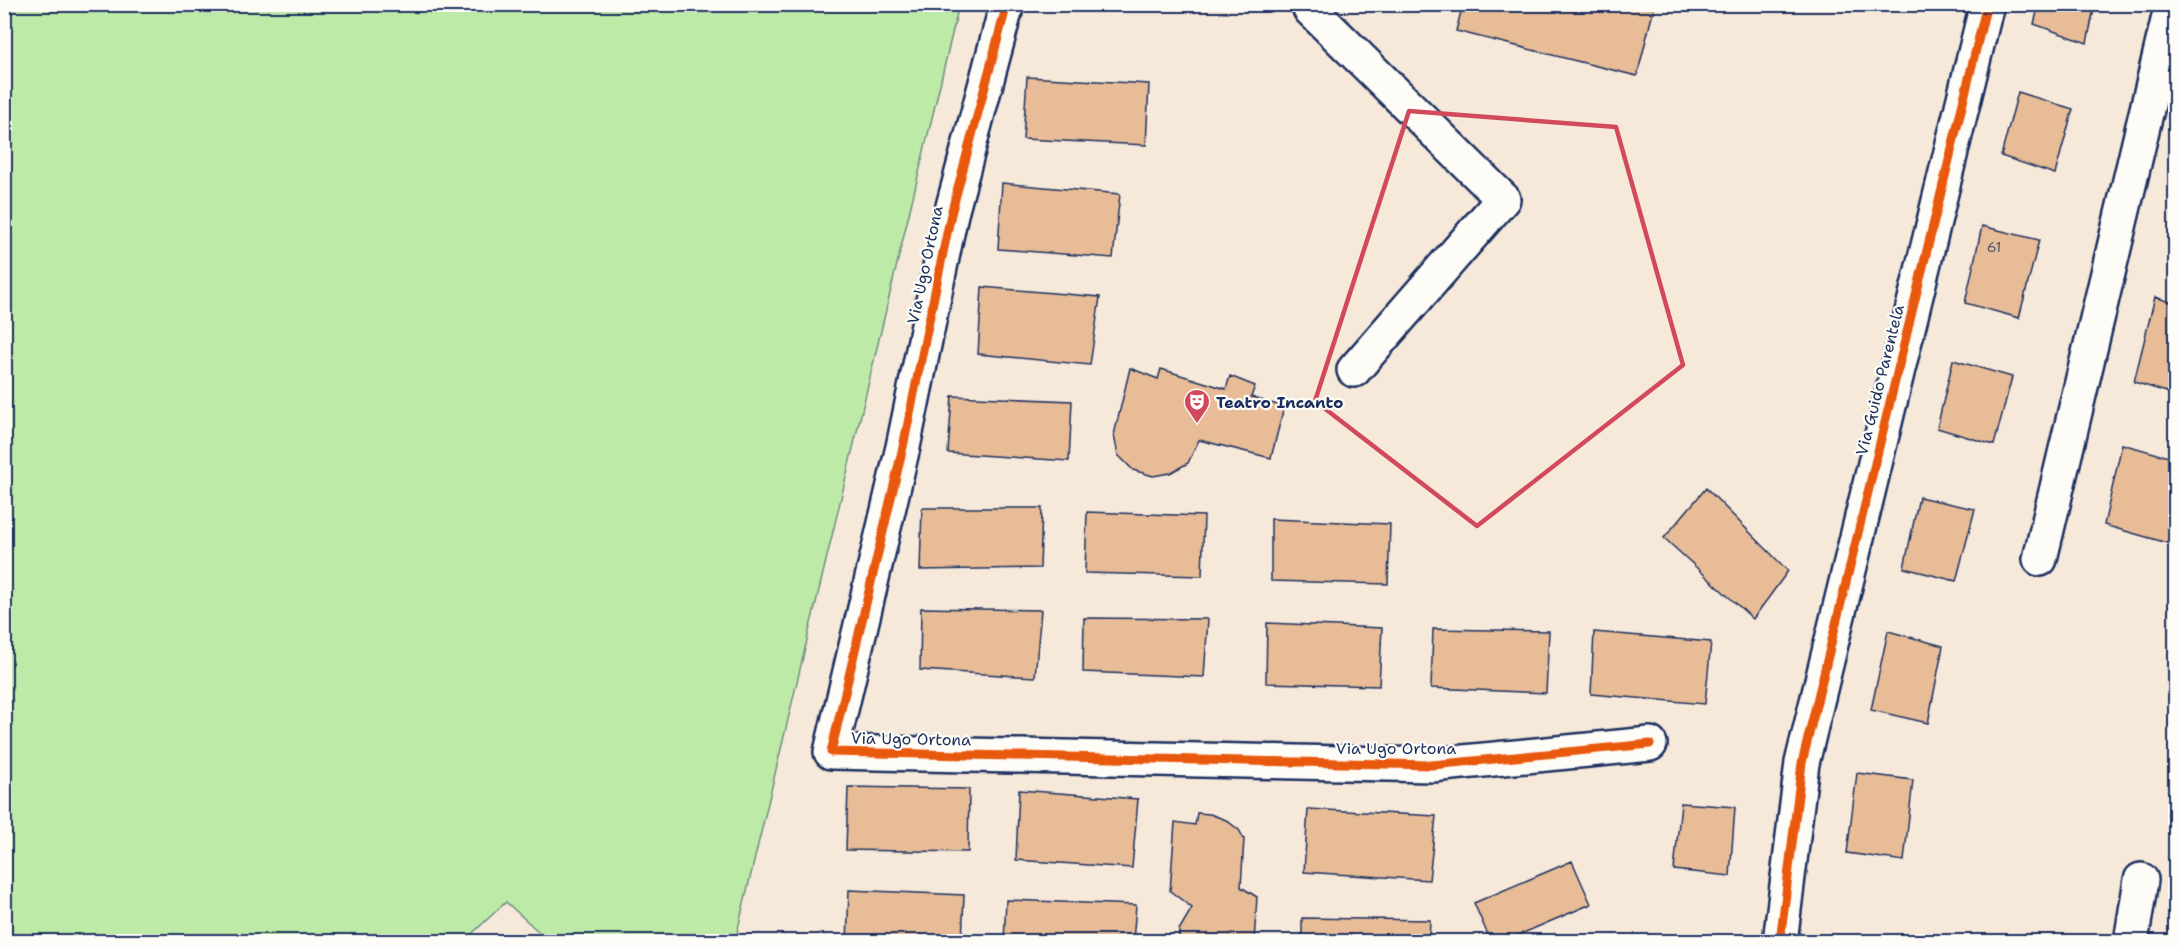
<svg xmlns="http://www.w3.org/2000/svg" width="2180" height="946" viewBox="0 0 2180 946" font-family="'Shantell Sans',sans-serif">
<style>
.green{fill:#beeaa7;stroke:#6c8c82;stroke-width:1.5}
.building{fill:#e7bc97;stroke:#1b2f5e;stroke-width:1.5}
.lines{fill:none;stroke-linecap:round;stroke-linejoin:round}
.minor-casing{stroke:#1b2f5e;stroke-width:38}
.minor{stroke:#fdfcf7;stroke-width:33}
.cycleway-casing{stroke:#fdfcf7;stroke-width:13}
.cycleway{stroke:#e8590c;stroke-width:9}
.marked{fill:none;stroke:#d1495b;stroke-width:4.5;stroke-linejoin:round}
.labels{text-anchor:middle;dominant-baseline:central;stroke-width:4.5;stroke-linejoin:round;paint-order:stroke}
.number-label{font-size:14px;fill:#4e526c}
.street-label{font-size:16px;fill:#1b2f5e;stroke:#fdfcf7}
.poi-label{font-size:16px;font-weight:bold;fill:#1b2f5e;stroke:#fdfcf7;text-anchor:start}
</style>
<rect width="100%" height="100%" fill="#f6e9da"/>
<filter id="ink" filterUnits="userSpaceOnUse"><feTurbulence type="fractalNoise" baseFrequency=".0167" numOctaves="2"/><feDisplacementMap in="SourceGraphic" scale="12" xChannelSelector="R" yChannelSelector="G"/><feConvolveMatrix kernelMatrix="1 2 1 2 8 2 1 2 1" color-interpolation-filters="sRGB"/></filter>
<g filter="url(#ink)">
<!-- green -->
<path class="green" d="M 5,4 L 959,5 L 735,941 L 549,941 L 506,902 L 464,941 L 5,941 Z"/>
<!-- building -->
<path class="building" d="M 1463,4 L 1655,4 L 1637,76 L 1456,31 Z
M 2039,4 L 2095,4 L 2087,43 L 2034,24 Z
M 1027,77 L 1149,84 L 1146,145 L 1023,139 Z
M 2018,92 L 2073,109 L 2055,174 L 2001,156 Z
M 1002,183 L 1120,194 L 1113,258 L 998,249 Z
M 1982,226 L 2039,240 L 2019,318 L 1965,303 Z
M 982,287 L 1100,297 L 1090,365 L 978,354 Z
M 2155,297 L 2176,304 L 2176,395 L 2134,382 Z
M 1953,360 L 2012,377 L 1994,445 L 1937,428 Z
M 1130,368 L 1158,379 L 1161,369 L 1226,389 L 1230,376 L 1255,386 L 1251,397 L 1284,407 L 1271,458 L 1199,440 L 1188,463 L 1170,473 L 1153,476 L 1133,470 L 1118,455 L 1114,435 Z
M 952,396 L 1072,401 L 1069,461 L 948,453 Z
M 2122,444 L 2176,459 L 2176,524 L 2171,544 L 2104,525 Z
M 1706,488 L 1788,571 L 1753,619 L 1664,538 Z
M 1919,497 L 1975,509 L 1956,581 L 1904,568 Z
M 922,508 L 1042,508 L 1040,568 L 920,570 Z
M 1087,512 L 1204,516 L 1202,576 L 1085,573 Z
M 1271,519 L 1390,524 L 1388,584 L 1271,581 Z
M 921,608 L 1041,610 L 1035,677 L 920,670 Z
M 1084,618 L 1208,619 L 1204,677 L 1083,672 Z
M 1267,623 L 1382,628 L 1379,686 L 1266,683 Z
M 1433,629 L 1549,631 L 1546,693 L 1431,688 Z
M 1888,631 L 1943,646 L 1928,723 L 1871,710 Z
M 1594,632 L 1711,642 L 1705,704 L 1591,694 Z
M 1857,773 L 1913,780 L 1904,861 L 1847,853 Z
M 848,787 L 969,789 L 968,852 L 846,850 Z
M 1019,790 L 1138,799 L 1132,868 L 1016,860 Z
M 1681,803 L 1735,807 L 1730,876 L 1674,870 Z
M 1308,809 L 1436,816 L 1429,880 L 1304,872 Z
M 1197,813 L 1210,814 L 1226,820 L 1239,830 L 1244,839 L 1241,887 L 1257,897 L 1254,942 L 1179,942 L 1179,930 L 1192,908 L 1170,891 L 1175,822 L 1195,825 Z
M 1572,861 L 1591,904 L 1502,942 L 1491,942 L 1474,903 Z
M 849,890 L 964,895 L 962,942 L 847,942 Z
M 1006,900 L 1136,905 L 1133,942 L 1004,942 Z
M 1302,918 L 1430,920 L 1429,942 L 1302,942 Z
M 1836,935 L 1877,942 L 1835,942 Z"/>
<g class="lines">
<defs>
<path id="minor" d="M 1007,4 L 951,214 L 903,447 L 831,752 L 1432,765 L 1650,744
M 1314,4 L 1310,9 L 1503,199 L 1354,370
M 2040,559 L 2172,4
M 1780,942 L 1802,763 L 1987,4
M 2131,942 L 2141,880"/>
</defs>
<!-- minor casing -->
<use href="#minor" class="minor-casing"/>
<!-- minor -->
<use href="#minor" class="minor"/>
<defs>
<path id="cycleway" d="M 1007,4 L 951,214 L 903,447 L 831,752 L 1432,765 L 1650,744
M 1780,942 L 1802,763 L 1987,4"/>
</defs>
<!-- cycleway casing -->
<use href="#cycleway" class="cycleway-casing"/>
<!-- cycleway -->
<use href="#cycleway" class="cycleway"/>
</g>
</g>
<!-- marked area -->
<path class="marked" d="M 1409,111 L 1616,127 L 1683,365 L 1477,526 L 1315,401 Z"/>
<!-- icons -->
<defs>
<symbol id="theatre-pin" viewBox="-11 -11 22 30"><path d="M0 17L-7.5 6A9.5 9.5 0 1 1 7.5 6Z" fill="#d1495b" stroke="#fdfcf7"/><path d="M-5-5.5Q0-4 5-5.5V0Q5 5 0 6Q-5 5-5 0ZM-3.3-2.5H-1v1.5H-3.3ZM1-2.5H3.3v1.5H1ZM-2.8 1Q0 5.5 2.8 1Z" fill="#fff"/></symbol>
</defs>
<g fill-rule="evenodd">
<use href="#theatre-pin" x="1182" y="387" width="30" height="40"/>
</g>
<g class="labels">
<!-- number labels -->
<g class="number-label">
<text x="1994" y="247">61</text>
</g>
<!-- street labels -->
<g class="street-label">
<text transform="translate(925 265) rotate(-78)">Via Ugo Ortona</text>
<text transform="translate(1880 380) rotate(-76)">Via Guido Parentela</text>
<text transform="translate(911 739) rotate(1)">Via Ugo Ortona</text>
<text x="1396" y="748">Via Ugo Ortona</text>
</g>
<!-- poi labels -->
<g class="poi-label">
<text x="1216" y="402">Teatro Incanto</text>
</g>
</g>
<!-- margin -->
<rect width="2180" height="946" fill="none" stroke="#fdfcf7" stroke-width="24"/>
<rect x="12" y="12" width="2156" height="922" fill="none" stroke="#1b2f5e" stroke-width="2" filter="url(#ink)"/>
</svg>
